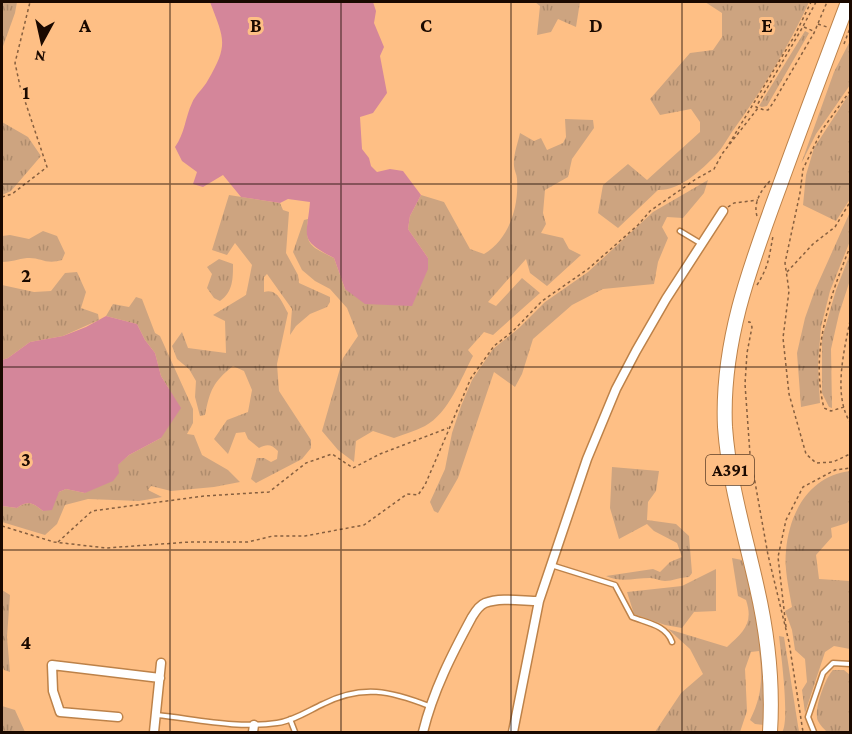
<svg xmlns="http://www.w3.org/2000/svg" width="852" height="734" viewBox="0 0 852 734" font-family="'Crimson Pro',serif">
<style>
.grass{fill:url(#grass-tufts)}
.water{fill:#d4869a}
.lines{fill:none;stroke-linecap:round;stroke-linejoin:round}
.service-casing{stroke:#bd8249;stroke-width:7}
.minor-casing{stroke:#bd8249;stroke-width:11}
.trunk-casing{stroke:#bd8249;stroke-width:16}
.path{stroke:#865f3f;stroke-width:1.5;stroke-dasharray:3 3;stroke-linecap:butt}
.service{stroke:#fff;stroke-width:4}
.minor{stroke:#fff;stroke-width:8}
.trunk{stroke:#fff;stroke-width:14}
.grid{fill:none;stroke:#1a0900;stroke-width:1.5;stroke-opacity:0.55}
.labels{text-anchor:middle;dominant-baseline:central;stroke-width:6;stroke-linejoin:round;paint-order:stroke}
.shield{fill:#febf85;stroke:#5e4028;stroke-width:1.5}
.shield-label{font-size:18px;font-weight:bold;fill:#1a0900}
.grid-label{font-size:20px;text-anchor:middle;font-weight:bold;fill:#1a0900;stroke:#febf85;stroke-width:6;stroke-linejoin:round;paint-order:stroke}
</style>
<defs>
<pattern id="grass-tufts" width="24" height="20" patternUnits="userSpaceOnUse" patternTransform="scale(1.5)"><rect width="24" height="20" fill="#cda480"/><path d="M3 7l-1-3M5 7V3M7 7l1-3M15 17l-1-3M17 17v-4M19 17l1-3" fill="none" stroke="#af8c6d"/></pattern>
</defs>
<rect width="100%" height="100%" fill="#febf85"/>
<!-- grass -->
<path class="grass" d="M 2,2 L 17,2 L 15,13 L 2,49 Z
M 535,2 L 580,2 L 576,27 L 558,19 L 551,32 L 537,35 L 540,6 Z
M 705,2 L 809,2 C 789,46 762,90 734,129 C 727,139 721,151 712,159 C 698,173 678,191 658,190 L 618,228 L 598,213 L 603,185 L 628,164 L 647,180 L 700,132 L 700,122 L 691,109 L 660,115 L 650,99 L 690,53 L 713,50 L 722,37 L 722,13 Z
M 805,31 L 809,33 L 767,106 L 762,107 L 759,106 Z
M 850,41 L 850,85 L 816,134 L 801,164 L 834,72 Z
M 849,94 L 850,199 L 836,221 L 803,205 L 806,175 L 814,148 Z
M 565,119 L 593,120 L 594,128 L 572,159 L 568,177 L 545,190 L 543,213 L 546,224 L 541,233 L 563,238 L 569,249 L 581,255 L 547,286 L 530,273 L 526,259 L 488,302 L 496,306 L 522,278 L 540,293 L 493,335 L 484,332 L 468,350 L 473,356 C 461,378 449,413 425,426 C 415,431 404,434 394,438 L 373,431 L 356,441 L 354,462 L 338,450 L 322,431 L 343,358 L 358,336 L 347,308 L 330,289 L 315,281 L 302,270 L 293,252 L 304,220 L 308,219 C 304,246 312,247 334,258 L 345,289 L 428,258 L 408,229 L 410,216 L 421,195 L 444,202 L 470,249 L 484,254 C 509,239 519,207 517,179 C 517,175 514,170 514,166 C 513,155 518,143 520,133 L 534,141 L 541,138 L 547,150 L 563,143 L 566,137 Z
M 2,122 L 28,137 L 41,156 L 11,191 L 2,195 Z
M 708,180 L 704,193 L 683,218 L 667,217 L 662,227 L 668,238 L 658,262 L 654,284 L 603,289 L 572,305 L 533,339 L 522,374 L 515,387 L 494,372 L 458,478 L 438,513 L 434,511 L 430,502 L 445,469 L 452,433 L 461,406 L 472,380 L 493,349 L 519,328 L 545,302 L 588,272 L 653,212 Z
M 229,195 L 280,203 L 283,210 L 289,212 L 286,253 L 298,275 L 299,283 L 330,297 L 330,302 L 327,307 L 310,314 L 296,326 L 290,335 L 292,309 L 267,274 L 264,277 L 264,292 C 278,288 282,303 288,313 L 277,364 L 279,391 L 311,440 L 311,448 L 302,459 L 256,483 L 251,479 L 257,458 L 264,458 L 271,462 L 277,459 L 278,451 C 271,444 267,444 259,448 L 248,439 L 245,432 L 236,433 L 228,454 L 214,439 L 227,420 L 248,412 L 252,390 L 244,371 L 233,366 C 213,382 210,390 205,415 L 200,416 L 195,397 L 196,381 L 189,369 L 177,359 L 172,346 L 182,332 L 188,348 L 226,353 L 225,321 L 213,315 L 246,295 L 252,265 L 235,243 L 227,255 L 212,250 Z
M 850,212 L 850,241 L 830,291 L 821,327 L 818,364 L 820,403 L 801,407 L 797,353 L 805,318 L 815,290 Z
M 43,231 L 57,236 L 65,253 L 62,260 C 45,265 41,257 27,258 C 18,259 11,262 2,262 L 2,236 L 10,235 L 29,239 Z
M 850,254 L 850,280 L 839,314 L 831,349 L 832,408 L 829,407 L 822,393 L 822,338 L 836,290 Z
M 219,259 L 233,264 C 233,279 233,292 220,301 L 214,298 L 207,288 L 212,274 L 207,267 Z
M 77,272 L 86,292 L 81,308 L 98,314 L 99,320 L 63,336 L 30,342 L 8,358 L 2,360 L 2,285 L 34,292 L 51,291 L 65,273 Z
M 136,297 L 142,299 L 155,333 L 160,336 L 193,409 L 193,423 L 187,434 L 194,435 L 202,455 L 228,470 L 240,482 L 214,487 L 171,491 L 151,486 L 148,490 L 162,497 L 139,501 L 88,499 L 65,505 L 57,524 L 45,535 L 2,522 L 2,506 L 17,508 C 28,500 33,503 43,511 L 59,492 L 66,489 L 85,493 L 129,455 L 161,438 L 169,389 L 161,376 L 155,353 L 145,340 L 137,324 L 106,316 L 113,304 L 129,307 Z
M 612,467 L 659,471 L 656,491 L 648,502 L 647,520 L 676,524 L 689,536 L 692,573 L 689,577 C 681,577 672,581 665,581 C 660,581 655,578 650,578 C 635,578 621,583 606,576 L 653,569 L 660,572 L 670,562 L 682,557 L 677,543 L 654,531 L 647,524 L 619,539 L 610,508 Z
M 850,471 L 850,519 L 847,523 L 831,528 L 832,537 L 816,555 L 819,579 L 850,581 L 850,649 L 834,646 L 825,652 L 805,713 L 802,690 L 807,682 L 805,659 L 795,650 L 792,630 L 785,611 L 792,607 C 789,589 784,569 786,551 C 789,513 809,476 850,471 Z
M 732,558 L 742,560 L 754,598 L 763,645 L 765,725 L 755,724 L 750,720 C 762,696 763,678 759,651 L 751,652 L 745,669 L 747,711 L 740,732 L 655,732 L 681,693 L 703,674 L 690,649 L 668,629 L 727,647 C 743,632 754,624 746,600 L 738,596 Z
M 716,569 L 716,611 L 694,612 L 682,628 L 665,625 L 634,614 L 627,592 L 682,586 Z
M 2,590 L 10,595 L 7,637 L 10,672 L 4,670 L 2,664 Z
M 779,636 L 784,637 L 799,732 L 782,732 C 790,722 781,654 779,636 Z
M 833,670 L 844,670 L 850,675 L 850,732 L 827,732 C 824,729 820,725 818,721 C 813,711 825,678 833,670 Z
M 2,706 L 15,710 L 25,732 L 2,732 Z"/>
<!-- water -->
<path class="water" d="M 210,2 L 373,2 L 376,11 L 374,23 L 384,47 L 380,56 L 387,93 L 373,113 L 360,117 L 362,149 L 369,158 L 371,166 L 377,172 L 390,169 L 403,171 L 421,195 L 410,216 L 408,229 L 428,258 L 428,269 L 412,306 L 365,304 L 345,289 L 334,258 C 298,239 307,238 310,202 L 288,199 L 280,203 L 241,197 L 223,175 L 203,187 L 193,184 L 197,172 L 182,161 L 175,147 C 185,133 185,118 192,103 C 195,95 204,88 208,80 C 229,44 224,39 210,2 Z
M 106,316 L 137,324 L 145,340 L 155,353 L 161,376 L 181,408 L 161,438 L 129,455 L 118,465 L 119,473 L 113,481 L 85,493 L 66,489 L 59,492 L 52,510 L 43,511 C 33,503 28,500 17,508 L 2,506 L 2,360 L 8,358 L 30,342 L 63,336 L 86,327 Z"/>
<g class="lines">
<defs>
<path id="service" d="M 680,231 L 700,243
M 551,565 L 615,585 L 632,617 C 647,623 666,625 672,642
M 157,715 C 195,719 238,729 277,723 C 293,721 308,711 323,704 C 362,684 391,691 429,706
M 290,719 L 295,732
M 814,732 L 808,717 L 823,673 L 833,663 L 850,664"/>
<path id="minor" d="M 118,717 L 60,712 L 53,691 L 52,665 L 160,678
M 154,732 L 161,663
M 253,732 L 254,725
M 423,732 C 433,691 452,654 472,617 C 475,612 480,605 485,603 C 501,597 523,601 539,601
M 513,732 L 539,601 L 587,459 L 616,389 L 636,351 L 666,299 L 723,211"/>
<path id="trunk" d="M 770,732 C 773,684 768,636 757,588 C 745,534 729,483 725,427 C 721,342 751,264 780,185 C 802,124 825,63 848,2"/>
</defs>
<!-- service casing -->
<use href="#service" class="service-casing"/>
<!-- minor casing -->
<use href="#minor" class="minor-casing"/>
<!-- trunk casing -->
<use href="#trunk" class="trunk-casing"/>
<!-- path -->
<path class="path" d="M 816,2 L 801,30 L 756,107 L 764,110 L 768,110 L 773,103 L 814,33 L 827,2
M 818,24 L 827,27
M 804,27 L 813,31
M 844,44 L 850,28
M 850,91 L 822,130 L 803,169 L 800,193 L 785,263 L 789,291 L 783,338 L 789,394 L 806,454 L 816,463 L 833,462 L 850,454
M 729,144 L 795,35 L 811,2
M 2,197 L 12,194 L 47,167 L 20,86 L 15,63 L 30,2
M 728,207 L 734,203 L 758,200
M 757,216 C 753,203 761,190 770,181
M 787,272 L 813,244 L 835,227 L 850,202
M 757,285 C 769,266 769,257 773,236
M 850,321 C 844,351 833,395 850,422
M 748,322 L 750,322 L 752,327 L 747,353 L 745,384 L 750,454 L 768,555 L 789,642 L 803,732
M 844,407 L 831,411 L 824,408 C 810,352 829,299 850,247
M 2,526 L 54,542 L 106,548 L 190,542 L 248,542 L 273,536 L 305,536 L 364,525 L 407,494 L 418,495 L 425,485 L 471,378 L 494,346 L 513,331 L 542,301 L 588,269 L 638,225 L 650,211 L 696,179 L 714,169 L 722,154 L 758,108
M 58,542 L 92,511 L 204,496 L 269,492 L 306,463 L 332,454 L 353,468 L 380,454 L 448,428
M 786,627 L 778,557 L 786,520 L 803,487 L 835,470 L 850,468"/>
<!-- service -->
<use href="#service" class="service"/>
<!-- minor -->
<use href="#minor" class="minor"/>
<!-- trunk -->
<use href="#trunk" class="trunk"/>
</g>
<!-- grid -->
<path class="grid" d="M 170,2 L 170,732M 341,2 L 341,732M 511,2 L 511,732M 682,2 L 682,732M 2,184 L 850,184M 2,367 L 850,367M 2,550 L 850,550"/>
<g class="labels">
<!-- shield labels -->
<rect class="shield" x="706" y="455" width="48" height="30" rx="4.5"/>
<g class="shield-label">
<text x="730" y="470">A391</text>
</g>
</g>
<g class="grid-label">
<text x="85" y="32">A</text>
<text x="256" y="32">B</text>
<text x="426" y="32">C</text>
<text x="596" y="32">D</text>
<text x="767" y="32">E</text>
<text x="26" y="99">1</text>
<text x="26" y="282">2</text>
<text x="26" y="466">3</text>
<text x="26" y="649">4</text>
</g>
<!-- border -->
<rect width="852" height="734" fill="none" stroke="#1a0900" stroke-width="6"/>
<!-- north arrow -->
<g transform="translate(42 42) rotate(188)" stroke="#febf85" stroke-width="4.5" paint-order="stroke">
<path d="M0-4.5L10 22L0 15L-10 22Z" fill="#1a0900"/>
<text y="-9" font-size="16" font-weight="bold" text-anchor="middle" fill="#1a0900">N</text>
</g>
</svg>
